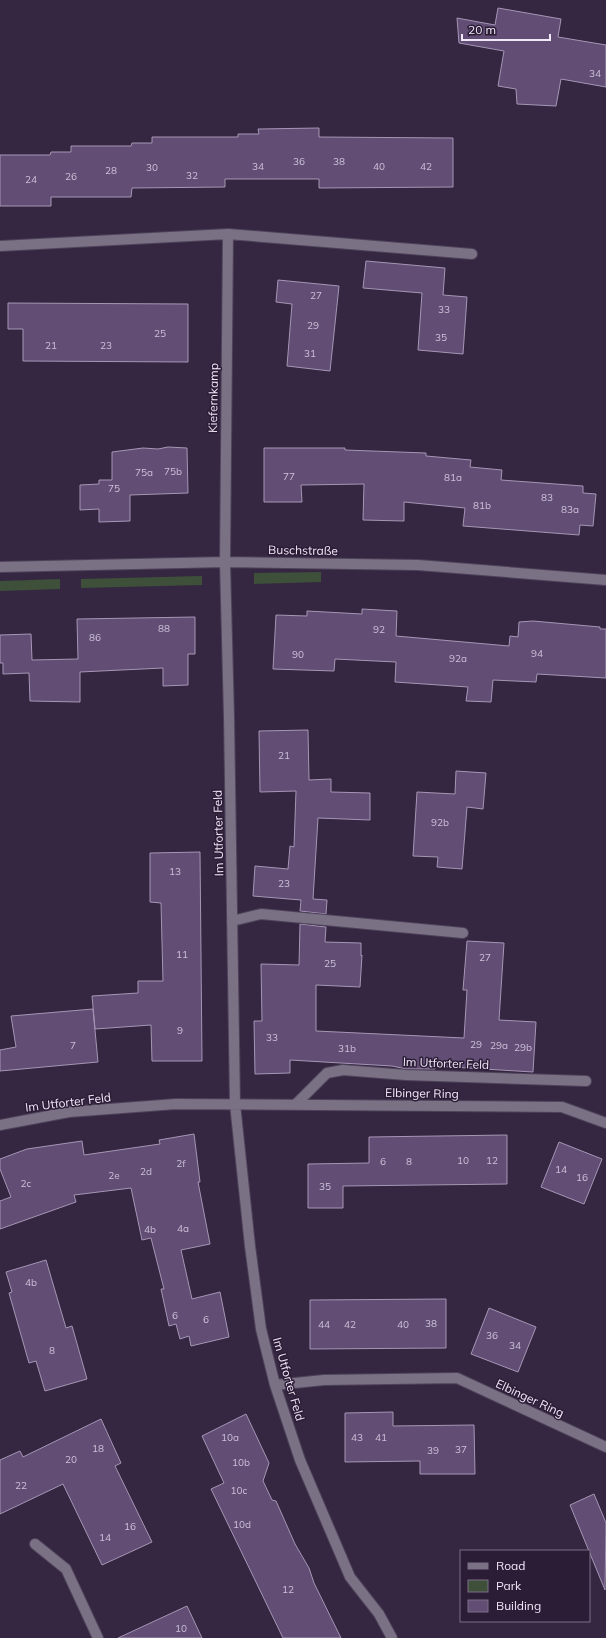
<svg xmlns="http://www.w3.org/2000/svg" width="606" height="1638" viewBox="0 0 606 1638" font-family="Mulish,sans-serif">
<style>
.green{fill:#3e4f3a}
.building{fill:#624d75;stroke:#a696b5}
.lines{fill:none;stroke-linecap:round;stroke-linejoin:round}
.minor-casing{stroke:#4f425b;stroke-width:12}
.minor{stroke:#7a7184;stroke-width:10}
.labels{text-anchor:middle;dominant-baseline:central;stroke-width:3;stroke-linejoin:round;paint-order:stroke}
.number-label{font-size:10px;fill:#cdc1d8}
.street-label{font-size:12px;fill:#f1e8f9;stroke:#2b1d36}
</style>
<rect width="100%" height="100%" fill="#352741"/>
<!-- green -->
<path class="green" d="M 321,572 L 321,582 L 254,584 L 254,573 Z
M 202,576 L 202,585 L 81,588 L 81,579 Z
M 60,579 L 60,589 L 0,591 L 0,581 Z"/>
<!-- building -->
<path class="building" d="M 498,8 L 561,19 L 558,37 L 606,45 L 606,87 L 561,79 L 556,106 L 517,104 L 516,89 L 498,86 L 504,51 L 459,43 L 457,18 L 495,25 Z
M 319,128 L 319,137 L 453,138 L 453,187 L 319,188 L 319,179 L 225,179 L 225,187 L 132,188 L 131,197 L 51,197 L 51,206 L 0,206 L 0,155 L 50,155 L 51,152 L 71,152 L 71,146 L 131,146 L 132,143 L 152,143 L 152,137 L 238,137 L 238,134 L 259,134 L 258,129 Z
M 366,261 L 445,268 L 443,295 L 467,297 L 463,354 L 418,350 L 422,293 L 363,288 Z
M 278,280 L 339,286 L 330,371 L 287,366 L 292,304 L 276,302 Z
M 8,303 L 188,304 L 188,362 L 23,361 L 23,329 L 8,329 Z
M 168,447 L 187,448 L 188,493 L 130,495 L 130,521 L 99,522 L 99,509 L 80,510 L 80,485 L 99,484 L 99,480 L 112,480 L 112,452 L 143,448 L 158,449 Z
M 264,448 L 345,448 L 345,450 L 426,453 L 426,456 L 471,460 L 470,467 L 502,470 L 501,480 L 583,486 L 583,493 L 596,494 L 593,526 L 580,525 L 579,535 L 463,526 L 465,508 L 404,502 L 404,521 L 363,520 L 364,484 L 301,485 L 302,502 L 264,502 Z
M 362,609 L 397,611 L 396,636 L 509,646 L 510,636 L 518,637 L 519,622 L 533,621 L 600,627 L 600,629 L 606,629 L 606,678 L 537,674 L 536,682 L 493,680 L 491,702 L 466,701 L 468,687 L 395,682 L 396,662 L 335,659 L 334,671 L 273,669 L 276,615 L 307,616 L 307,611 L 362,614 Z
M 195,617 L 195,654 L 188,654 L 188,685 L 163,686 L 163,668 L 80,672 L 80,702 L 30,701 L 29,673 L 3,674 L 3,663 L 0,663 L 0,635 L 31,634 L 32,660 L 78,659 L 77,619 Z
M 308,730 L 309,780 L 331,779 L 331,792 L 370,793 L 370,820 L 318,818 L 313,899 L 327,900 L 326,914 L 300,911 L 301,900 L 253,896 L 255,866 L 288,869 L 290,846 L 294,847 L 296,791 L 260,792 L 259,731 Z
M 456,771 L 486,773 L 483,809 L 467,807 L 462,869 L 437,867 L 438,857 L 413,856 L 417,792 L 455,794 Z
M 200,852 L 202,1061 L 152,1061 L 151,1025 L 95,1029 L 92,996 L 138,993 L 138,981 L 163,981 L 161,903 L 150,902 L 150,853 Z
M 300,924 L 326,927 L 325,942 L 361,943 L 361,956 L 362,955 L 360,987 L 316,985 L 316,1031 L 464,1038 L 467,990 L 463,990 L 467,941 L 504,943 L 499,1020 L 536,1022 L 533,1072 L 435,1066 L 435,1069 L 406,1069 L 392,1066 L 290,1060 L 290,1073 L 255,1074 L 254,1021 L 262,1021 L 261,964 L 299,965 Z
M 93,1009 L 98,1062 L 0,1071 L 0,1050 L 16,1047 L 11,1016 Z
M 194,1134 L 200,1182 L 198,1182 L 210,1244 L 181,1250 L 192,1299 L 220,1292 L 229,1337 L 191,1346 L 189,1336 L 180,1339 L 176,1324 L 169,1326 L 161,1289 L 164,1289 L 151,1238 L 142,1240 L 131,1188 L 74,1195 L 76,1202 L 0,1229 L 0,1201 L 11,1197 L 0,1169 L 0,1159 L 27,1149 L 82,1141 L 84,1155 L 160,1144 L 159,1140 Z
M 507,1135 L 507,1184 L 343,1186 L 343,1208 L 308,1208 L 308,1164 L 369,1163 L 369,1137 Z
M 559,1142 L 602,1159 L 584,1204 L 541,1187 Z
M 46,1260 L 66,1328 L 72,1326 L 87,1379 L 45,1391 L 36,1361 L 29,1363 L 9,1293 L 12,1292 L 6,1272 Z
M 446,1299 L 446,1348 L 310,1349 L 310,1300 Z
M 489,1308 L 536,1327 L 518,1372 L 471,1354 Z
M 393,1412 L 393,1426 L 474,1425 L 475,1474 L 420,1474 L 420,1461 L 345,1462 L 345,1413 Z
M 246,1414 L 269,1463 L 263,1481 L 272,1500 L 276,1501 L 295,1544 L 309,1568 L 314,1583 L 341,1638 L 283,1638 L 211,1489 L 224,1483 L 202,1436 Z
M 101,1419 L 121,1463 L 115,1466 L 152,1542 L 102,1565 L 63,1484 L 0,1514 L 0,1460 L 20,1451 L 23,1457 Z
M 594,1494 L 606,1523 L 605,1590 L 570,1505 Z
M 187,1606 L 202,1638 L 118,1638 Z"/>
<g class="lines">
<defs>
<path id="minor" d="M 0,246 L 228,234
M 0,567 L 225,562 L 418,565 L 606,580
M 232,921 L 261,914 L 463,933
M 295,1105 L 327,1073 L 343,1070 L 406,1075 L 586,1081
M 0,1125 L 69,1112 L 176,1104 L 562,1107 L 606,1123
M 275,1385 L 324,1380 L 457,1378 L 606,1447
M 35,1544 L 66,1569 L 98,1638
M 392,1638 L 379,1614 L 350,1577 L 300,1460 L 275,1385 L 261,1329 L 250,1246 L 235,1104 L 229,717 L 225,562 L 228,234 L 472,254"/>
</defs>
<!-- minor casing -->
<use href="#minor" class="minor-casing"/>
<!-- minor -->
<use href="#minor" class="minor"/>
</g>
<g class="labels">
<!-- number labels -->
<g class="number-label">
<text x="595" y="73">34</text>
<text x="299" y="161">36</text>
<text x="339" y="161">38</text>
<text x="258" y="166">34</text>
<text x="379" y="166">40</text>
<text x="426" y="166">42</text>
<text x="152" y="167">30</text>
<text x="111" y="170">28</text>
<text x="192" y="175">32</text>
<text x="71" y="176">26</text>
<text x="31" y="179">24</text>
<text x="316" y="295">27</text>
<text x="444" y="309">33</text>
<text x="313" y="325">29</text>
<text x="160" y="333">25</text>
<text x="441" y="337">35</text>
<text x="51" y="345">21</text>
<text x="106" y="345">23</text>
<text x="310" y="353">31</text>
<text x="173" y="471">75b</text>
<text x="144" y="472">75a</text>
<text x="289" y="476">77</text>
<text x="453" y="477">81a</text>
<text x="114" y="488">75</text>
<text x="547" y="497">83</text>
<text x="482" y="505">81b</text>
<text x="570" y="509">83a</text>
<text x="164" y="628">88</text>
<text x="379" y="629">92</text>
<text x="95" y="637">86</text>
<text x="537" y="653">94</text>
<text x="298" y="654">90</text>
<text x="458" y="658">92a</text>
<text x="284" y="755">21</text>
<text x="440" y="822">92b</text>
<text x="175" y="871">13</text>
<text x="284" y="883">23</text>
<text x="182" y="954">11</text>
<text x="485" y="957">27</text>
<text x="330" y="963">25</text>
<text x="180" y="1030">9</text>
<text x="272" y="1037">33</text>
<text x="476" y="1044">29</text>
<text x="73" y="1045">7</text>
<text x="499" y="1045">29a</text>
<text x="523" y="1047">29b</text>
<text x="347" y="1048">31b</text>
<text x="463" y="1160">10</text>
<text x="492" y="1160">12</text>
<text x="383" y="1161">6</text>
<text x="409" y="1161">8</text>
<text x="181" y="1163">2f</text>
<text x="561" y="1169">14</text>
<text x="146" y="1171">2d</text>
<text x="114" y="1175">2e</text>
<text x="582" y="1177">16</text>
<text x="26" y="1183">2c</text>
<text x="325" y="1186">35</text>
<text x="183" y="1228">4a</text>
<text x="150" y="1229">4b</text>
<text x="31" y="1282">4b</text>
<text x="175" y="1315">6</text>
<text x="206" y="1319">6</text>
<text x="431" y="1323">38</text>
<text x="324" y="1324">44</text>
<text x="350" y="1324">42</text>
<text x="403" y="1324">40</text>
<text x="492" y="1335">36</text>
<text x="515" y="1345">34</text>
<text x="52" y="1350">8</text>
<text x="230" y="1437">10a</text>
<text x="357" y="1437">43</text>
<text x="381" y="1437">41</text>
<text x="98" y="1448">18</text>
<text x="461" y="1449">37</text>
<text x="433" y="1450">39</text>
<text x="71" y="1459">20</text>
<text x="241" y="1462">10b</text>
<text x="21" y="1485">22</text>
<text x="239" y="1490">10c</text>
<text x="242" y="1524">10d</text>
<text x="130" y="1526">16</text>
<text x="105" y="1537">14</text>
<text x="288" y="1589">12</text>
<text x="181" y="1628">10</text>
</g>
<!-- street labels -->
<g class="street-label">
<text transform="translate(213 398) rotate(-89)">Kiefernkamp</text>
<text transform="translate(303 550) rotate(1)">Buschstraße</text>
<text transform="translate(218 833) rotate(-91)">Im Utforter Feld</text>
<text transform="translate(446 1063) rotate(2)">Im Utforter Feld</text>
<text transform="translate(422 1093) rotate(1)">Elbinger Ring</text>
<text transform="translate(68 1102) rotate(-7)">Im Utforter Feld</text>
<text transform="translate(289 1379) rotate(74)">Im Utforter Feld</text>
<text transform="translate(530 1398) rotate(25)">Elbinger Ring</text>
</g>
</g>
<!-- legend -->
<rect x="460" y="1550" width="130" height="72" fill="#2b1d36" stroke="#7a6e84"/>
<rect x="468" y="1563" width="20" height="6" fill="#7a7184" stroke="#7a6e84"/>
<text x="496" y="1570" font-size="12" fill="#f1e8f9">Road</text>
<rect x="468" y="1580" width="20" height="12" fill="#3e4f3a" stroke="#7a6e84"/>
<text x="496" y="1590" font-size="12" fill="#f1e8f9">Park</text>
<rect x="468" y="1600" width="20" height="12" fill="#624d75" stroke="#7a6e84"/>
<text x="496" y="1610" font-size="12" fill="#f1e8f9">Building</text>
<!-- scale -->
<path d="M462 34v6h88v-6" fill="none" stroke="#f1e8f9" stroke-width="2"/>
<text x="468" y="34" font-size="12" fill="#f1e8f9" stroke="#2b1d36" stroke-width="3" paint-order="stroke">20 m</text>
</svg>
